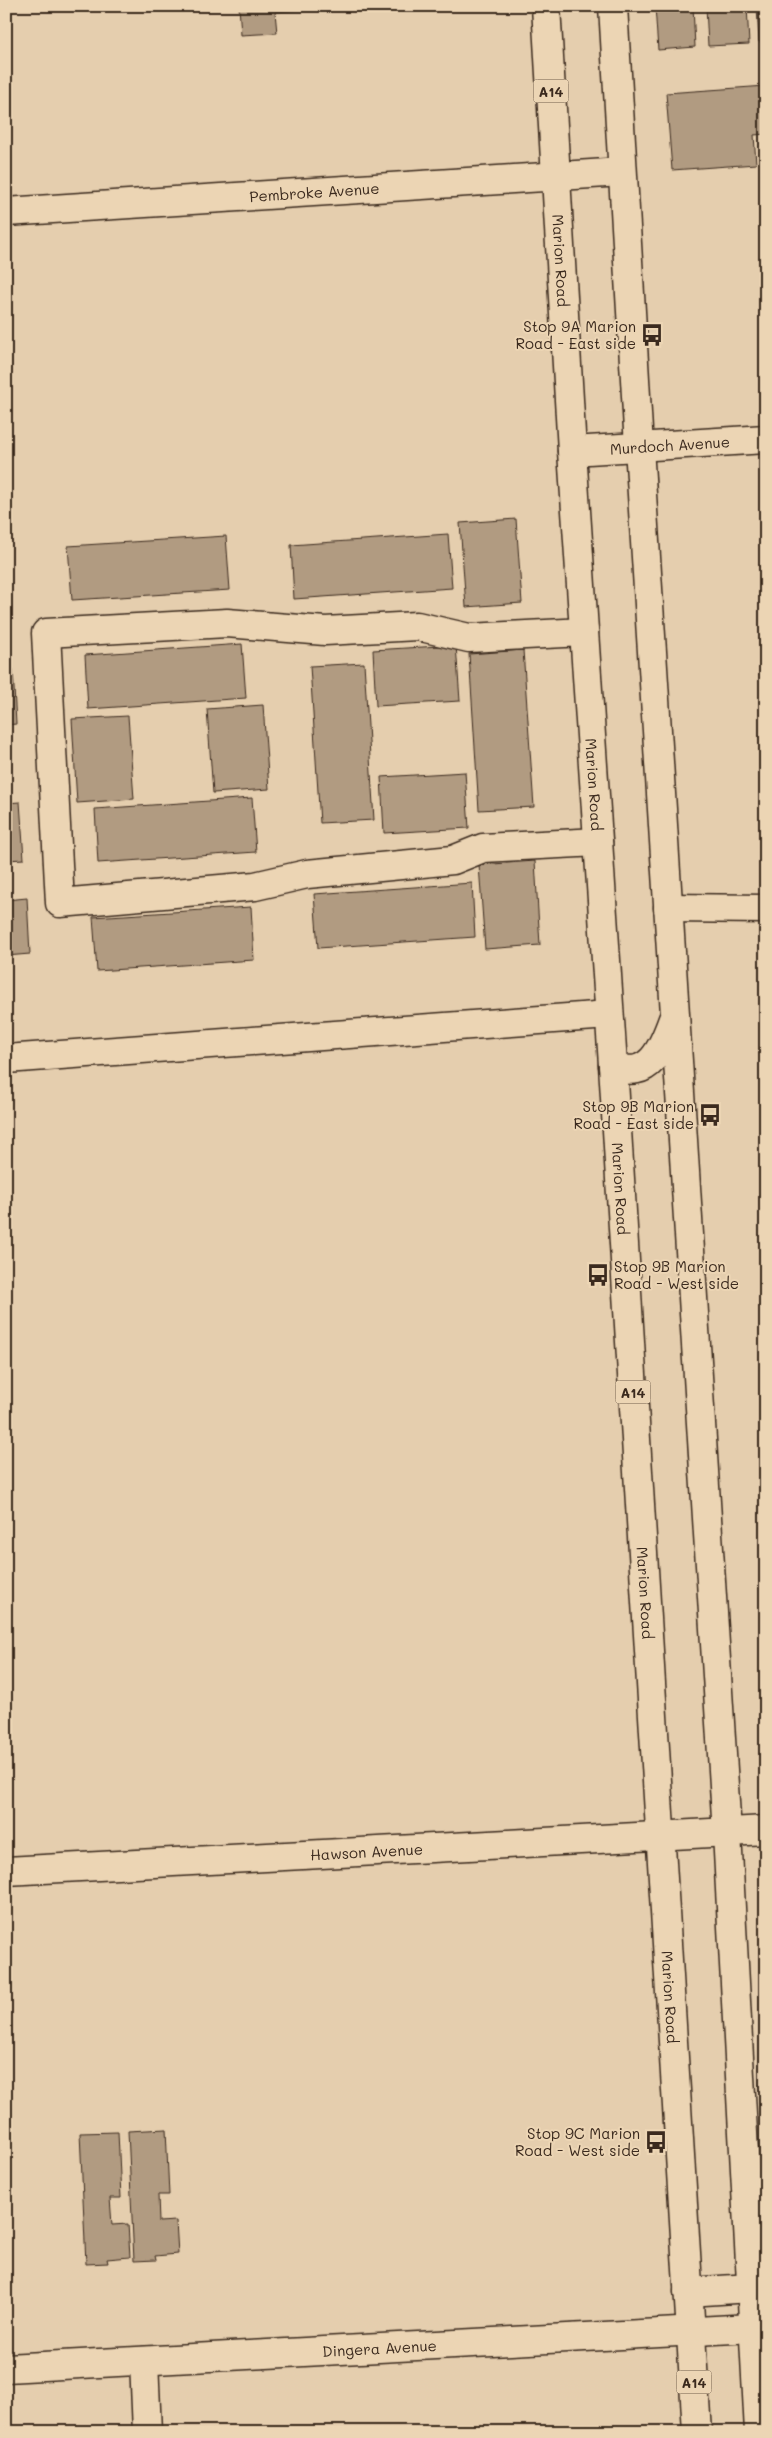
<svg xmlns="http://www.w3.org/2000/svg" width="772" height="2438" viewBox="0 0 772 2438" font-family="Mali,sans-serif">
<style>
.building{fill:#b19b81;stroke:#3b2a1e}
.lines{fill:none;stroke-linecap:round;stroke-linejoin:round}
.minor-casing{stroke:#3b2a1e;stroke-width:31}
.major-casing{stroke:#3b2a1e;stroke-width:31}
.minor{stroke:#ecd5b4;stroke-width:28}
.major{stroke:#ecd5b4;stroke-width:28}
.labels{text-anchor:middle;dominant-baseline:central;stroke-width:4;stroke-linejoin:round;paint-order:stroke}
.shield{fill:#ecd5b4;stroke:#705d4b;stroke-width:1}
.shield-label{font-size:14px;font-weight:bold;fill:#3b2a1e}
.street-label{font-size:15px;fill:#3b2a1e;stroke:#ecd5b4}
.poi-label{font-size:15px;fill:#3b2a1e;stroke:#ecd5b4;text-anchor:end}
</style>
<rect width="100%" height="100%" fill="#e5ceae"/>
<filter id="ink" filterUnits="userSpaceOnUse"><feTurbulence type="fractalNoise" baseFrequency=".02" numOctaves="2"/><feDisplacementMap in="SourceGraphic" scale="10" xChannelSelector="R" yChannelSelector="G"/><feConvolveMatrix kernelMatrix="1 2 1 2 8 2 1 2 1" color-interpolation-filters="sRGB"/></filter>
<g filter="url(#ink)">
<!-- building -->
<path class="building" d="M 239,6 L 360,6 L 275,12 L 277,33 L 241,35 Z
M 655,6 L 693,6 L 695,47 L 658,50 Z
M 706,6 L 747,6 L 749,44 L 708,46 Z
M 757,6 L 766,6 L 766,41 L 759,42 Z
M 766,86 L 766,134 L 754,135 L 756,164 L 672,170 L 666,93 Z
M 516,519 L 522,603 L 466,607 L 460,523 Z
M 448,534 L 452,588 L 294,599 L 291,545 Z
M 226,536 L 230,590 L 72,600 L 68,546 Z
M 6,574 L 10,629 L 6,629 Z
M 242,644 L 246,698 L 88,709 L 85,655 Z
M 456,645 L 460,701 L 376,706 L 373,650 Z
M 523,650 L 534,807 L 479,810 L 469,654 Z
M 364,663 L 374,820 L 320,823 L 310,666 Z
M 6,669 L 13,669 L 16,724 L 6,725 Z
M 263,705 L 269,789 L 213,793 L 207,709 Z
M 128,716 L 134,799 L 77,803 L 72,719 Z
M 465,772 L 469,828 L 384,833 L 381,777 Z
M 252,798 L 256,852 L 98,863 L 95,809 Z
M 20,802 L 24,859 L 6,860 L 6,803 Z
M 535,861 L 540,945 L 485,949 L 479,865 Z
M 472,883 L 475,937 L 318,948 L 314,894 Z
M 27,898 L 30,954 L 6,956 L 6,900 Z
M 251,907 L 254,960 L 97,971 L 93,917 Z
M 166,2129 L 169,2195 L 158,2195 L 159,2222 L 176,2221 L 178,2254 L 155,2256 L 156,2260 L 134,2261 L 128,2131 Z
M 118,2132 L 121,2198 L 110,2198 L 112,2225 L 128,2224 L 130,2257 L 107,2259 L 108,2263 L 86,2264 L 80,2133 Z"/>
<g class="lines">
<defs>
<g id="minor">
<path id="s1" d="M 6,212 L 622,172"/>
<path id="s2" d="M 572,451 L 766,439"/>
<path d="M 584,632 L 469,638 L 417,626 L 325,631 L 227,623 L 46,633 L 60,903 L 255,886 L 307,874 L 453,860 L 483,848 L 598,842"/>
<path d="M 668,908 L 766,909"/>
<path d="M 6,1059 L 609,1015"/>
<path id="s3" d="M 6,1871 L 766,1830"/>
<path d="M 688,2292 L 766,2287"/>
<path d="M 144,2361 L 147,2432"/>
<path id="s4" d="M 6,2368 L 752,2328"/>
</g>
<g id="major">
<path id="s5" d="M 546,6 L 572,451 L 613,1065 L 697,2432"/>
<path d="M 613,6 L 639,447 L 727,1833 L 759,2432"/>
<path d="M 613,1065 C 649,1083 663,1047 673,1019"/>
</g>
</defs>
<!-- minor casing -->
<use href="#minor" class="minor-casing"/>
<!-- major casing -->
<use href="#major" class="major-casing"/>
<!-- minor -->
<use href="#minor" class="minor"/>
<!-- major -->
<use href="#major" class="major"/>
</g>
</g>
<!-- icons -->
<defs>
<symbol id="bus-bare" viewBox="-9 -9 18 18"><path d="M-5-6H5V4H4V6H2V4H-2V6H-4V4H-5ZM-3.5-4V0h7V-4ZM-3.5 1.2v1.5H-2V1.2ZM2 1.2v1.5H3.5V1.2Z" fill="#3b2a1e" stroke="#ecd5b4" stroke-width="2.5" paint-order="stroke"/></symbol>
</defs>
<g fill-rule="evenodd">
<use href="#bus-bare" x="636" y="319" width="32" height="32"/>
<use href="#bus-bare" x="694" y="1099" width="32" height="32"/>
<use href="#bus-bare" x="582" y="1259" width="32" height="32"/>
<use href="#bus-bare" x="640" y="2126" width="32" height="32"/>
</g>
<g class="labels">
<!-- shield labels -->
<g class="shield">
<rect x="533.5" y="79.5" width="35" height="23" rx="4"/>
<rect x="615.5" y="1380.5" width="35" height="23" rx="4"/>
<rect x="676.5" y="2370.5" width="35" height="23" rx="4"/>
</g>
<g class="shield-label">
<text x="551" y="91">A14</text>
<text x="633" y="1392">A14</text>
<text x="694" y="2382">A14</text>
</g>
<!-- street labels -->
<g class="street-label">
<text stroke="none"><textPath href="#s1" startOffset="309">Pembroke Avenue</textPath></text>
<text stroke="none"><textPath href="#s5" startOffset="255">Marion Road</textPath></text>
<text stroke="none"><textPath href="#s2" startOffset="98">Murdoch Avenue</textPath></text>
<text stroke="none"><textPath href="#s5" startOffset="780">Marion Road</textPath></text>
<text stroke="none"><textPath href="#s5" startOffset="1185">Marion Road</textPath></text>
<text stroke="none"><textPath href="#s5" startOffset="1590">Marion Road</textPath></text>
<text stroke="none"><textPath href="#s3" startOffset="361">Hawson Avenue</textPath></text>
<text stroke="none"><textPath href="#s5" startOffset="1995">Marion Road</textPath></text>
<text stroke="none"><textPath href="#s4" startOffset="374">Dingera Avenue</textPath></text>
</g>
<!-- poi labels -->
<g class="poi-label">
<text x="636" y="326">Stop 9A Marion<tspan x="636" dy="17">Road - East side</tspan></text>
<text x="694" y="1106">Stop 9B Marion<tspan x="694" dy="17">Road - East side</tspan></text>
<text x="614" y="1266" text-anchor="start">Stop 9B Marion<tspan x="614" dy="17">Road - West side</tspan></text>
<text x="640" y="2133">Stop 9C Marion<tspan x="640" dy="17">Road - West side</tspan></text>
</g>
</g>
<!-- margin -->
<rect width="772" height="2438" fill="none" stroke="#ecd5b4" stroke-width="25"/>
<rect x="12" y="12" width="747" height="2413" fill="none" stroke="#3b2a1e" stroke-width="2" filter="url(#ink)"/>
</svg>
